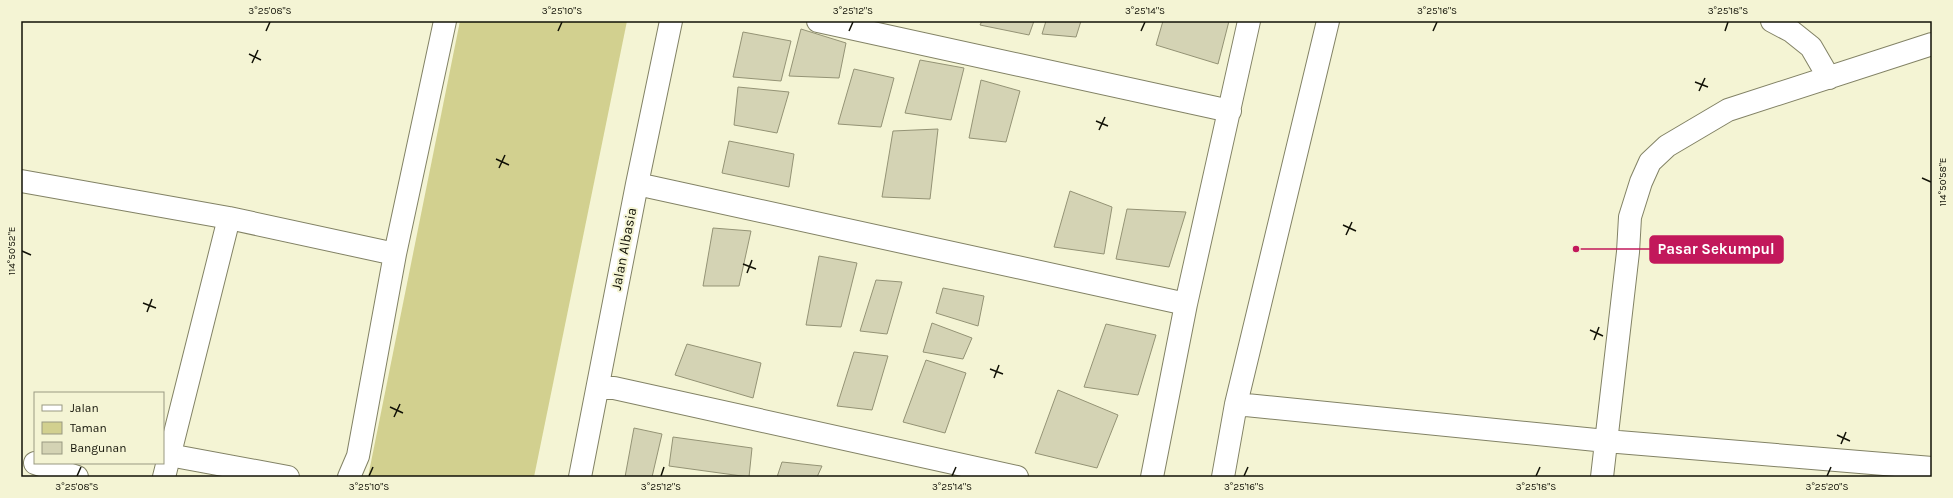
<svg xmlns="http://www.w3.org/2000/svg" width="1953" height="498" viewBox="0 0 1953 498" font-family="Karla,sans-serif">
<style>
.green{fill:#d2d08f}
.building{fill:#d4d3b4;stroke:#949375}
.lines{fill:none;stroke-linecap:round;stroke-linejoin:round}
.minor-casing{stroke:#828265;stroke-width:24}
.minor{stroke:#fff;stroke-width:22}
.ticks{fill:none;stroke:#111106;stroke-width:1.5}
.labels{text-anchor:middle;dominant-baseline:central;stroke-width:4;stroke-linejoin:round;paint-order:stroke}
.street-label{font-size:14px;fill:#111106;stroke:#f4f4d4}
.leader{fill:none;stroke:#c2185b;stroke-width:1.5}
.callout-dot{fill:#c2185b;stroke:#f4f4d4;stroke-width:1.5}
.callout{fill:#c2185b;stroke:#c2185b;stroke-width:1.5}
.callout-label{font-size:15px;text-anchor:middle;font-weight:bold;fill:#fff}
.neatline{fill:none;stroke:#111106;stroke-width:1.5}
.ticks-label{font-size:10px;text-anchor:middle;fill:#111106}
</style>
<rect width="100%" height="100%" fill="#f4f4d4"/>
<!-- green -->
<path class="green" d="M 460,21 L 627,21 L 534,477 L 368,477 Z"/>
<!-- building -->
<path class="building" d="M 982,21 L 1034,21 L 1029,35 L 980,25 Z
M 1046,21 L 1081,21 L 1076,37 L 1042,34 Z
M 1163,21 L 1229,21 L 1218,64 L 1156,45 Z
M 801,29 L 846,43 L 839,78 L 789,76 Z
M 743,32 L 791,41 L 781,81 L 733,77 Z
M 920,60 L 964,68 L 951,120 L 905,113 Z
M 854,69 L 894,78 L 881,127 L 838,124 Z
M 981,80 L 1020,91 L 1006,142 L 969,138 Z
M 738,87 L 789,92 L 777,133 L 734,125 Z
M 938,129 L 930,199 L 882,197 L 893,131 Z
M 729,141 L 794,154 L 789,187 L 722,173 Z
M 1070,191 L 1112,207 L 1104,254 L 1054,247 Z
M 1127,209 L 1186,212 L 1169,267 L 1116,259 Z
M 713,228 L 751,231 L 739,286 L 703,286 Z
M 819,256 L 857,263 L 841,327 L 806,325 Z
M 876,280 L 902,282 L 887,334 L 860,331 Z
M 943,288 L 984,296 L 978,326 L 936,313 Z
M 932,323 L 972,338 L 963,359 L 923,352 Z
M 1106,324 L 1156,335 L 1138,395 L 1084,387 Z
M 687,344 L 761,363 L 753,398 L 675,375 Z
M 854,352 L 888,356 L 872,410 L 837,406 Z
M 926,360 L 966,373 L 945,433 L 903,422 Z
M 1058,390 L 1118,415 L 1097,468 L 1035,453 Z
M 634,428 L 662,434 L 652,477 L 625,477 Z
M 673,437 L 752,448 L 749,477 L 669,466 Z
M 782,462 L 822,466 L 817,477 L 777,477 Z"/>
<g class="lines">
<defs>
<path id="minor" d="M 818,21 L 1230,111
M 1772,21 L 1791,31 L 1811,47 L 1829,78
M 21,181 L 229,218 L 395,254
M 637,184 L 1186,304
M 598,388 L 614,388 L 1017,477
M 1236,404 L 1606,441 L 1932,468
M 169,455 L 288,477
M 35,463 L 77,477
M 164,477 L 229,218
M 349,477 L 358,456 L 395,254 L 445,21
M 580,477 L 637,184 L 671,21
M 1152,477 L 1186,304 L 1249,21
M 1223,477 L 1236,404 L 1328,21
M 1602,477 L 1628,252 L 1630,217 L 1641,182 L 1650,162 L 1667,146 L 1728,110 L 1932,44"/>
</defs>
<!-- minor casing -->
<use href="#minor" class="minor-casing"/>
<!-- minor -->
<use href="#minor" class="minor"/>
</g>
<!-- ticks -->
<path class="ticks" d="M 266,31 L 270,22M 558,31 L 562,22M 849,31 L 853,22M 1141,31 L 1145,22M 1433,31 L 1437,22M 1725,31 L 1728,22M 249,54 L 261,60M 252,63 L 258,50M 1695,82 L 1708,87M 1699,91 L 1705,78M 1096,121 L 1108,126M 1099,130 L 1105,117M 496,159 L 509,165M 499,168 L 505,155M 1922,178 L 1931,182M 1343,225 L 1356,231M 1346,235 L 1352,222M 22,251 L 31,255M 743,264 L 756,269M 747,273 L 752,260M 143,303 L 156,308M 147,312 L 152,299M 1590,330 L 1603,336M 1594,340 L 1599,327M 990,369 L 1003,374M 994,378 L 999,365M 390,407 L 403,413M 394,417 L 400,404M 1837,435 L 1850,441M 1841,444 L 1846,432M 77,476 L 81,467M 369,476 L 373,467M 661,476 L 664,467M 952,476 L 956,467M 1244,476 L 1248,467M 1536,476 L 1540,467M 1827,476 L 1831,467"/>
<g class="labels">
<!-- street labels -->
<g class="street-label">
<text transform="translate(624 249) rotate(-79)">Jalan Albasia</text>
</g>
</g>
<!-- callouts -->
<path class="leader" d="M1576 249L1650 249"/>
<circle class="callout-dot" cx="1576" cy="249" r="4"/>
<rect class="callout" x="1650" y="236" width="133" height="27" rx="4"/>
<g class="callout-label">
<text x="1716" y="254">Pasar Sekumpul</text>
</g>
<!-- border -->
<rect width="1953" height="498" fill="none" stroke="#f4f4d4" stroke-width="44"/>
<!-- legend -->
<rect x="34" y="392" width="130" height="72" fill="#f4f4d4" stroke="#999982"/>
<rect x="42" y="405" width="20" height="6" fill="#ffffff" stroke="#999982"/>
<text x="70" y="412" font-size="12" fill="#111106">Jalan</text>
<rect x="42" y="422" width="20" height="12" fill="#d2d08f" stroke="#999982"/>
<text x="70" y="432" font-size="12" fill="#111106">Taman</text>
<rect x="42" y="442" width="20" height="12" fill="#d4d3b4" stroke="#999982"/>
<text x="70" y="452" font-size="12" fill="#111106">Bangunan</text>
<rect x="22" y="22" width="1909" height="454" class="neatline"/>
<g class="ticks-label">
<text x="270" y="14">3°25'08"S</text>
<text x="562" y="14">3°25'10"S</text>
<text x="853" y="14">3°25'12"S</text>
<text x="1145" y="14">3°25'14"S</text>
<text x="1437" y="14">3°25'16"S</text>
<text x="1728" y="14">3°25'18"S</text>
<text transform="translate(1942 182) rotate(-90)" y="4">114°50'58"E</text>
<text transform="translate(11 251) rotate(-90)" y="4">114°50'52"E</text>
<text x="77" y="490">3°25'08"S</text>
<text x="369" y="490">3°25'10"S</text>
<text x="661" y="490">3°25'12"S</text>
<text x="952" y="490">3°25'14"S</text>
<text x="1244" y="490">3°25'16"S</text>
<text x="1536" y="490">3°25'18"S</text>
<text x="1827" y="490">3°25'20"S</text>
</g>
</svg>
